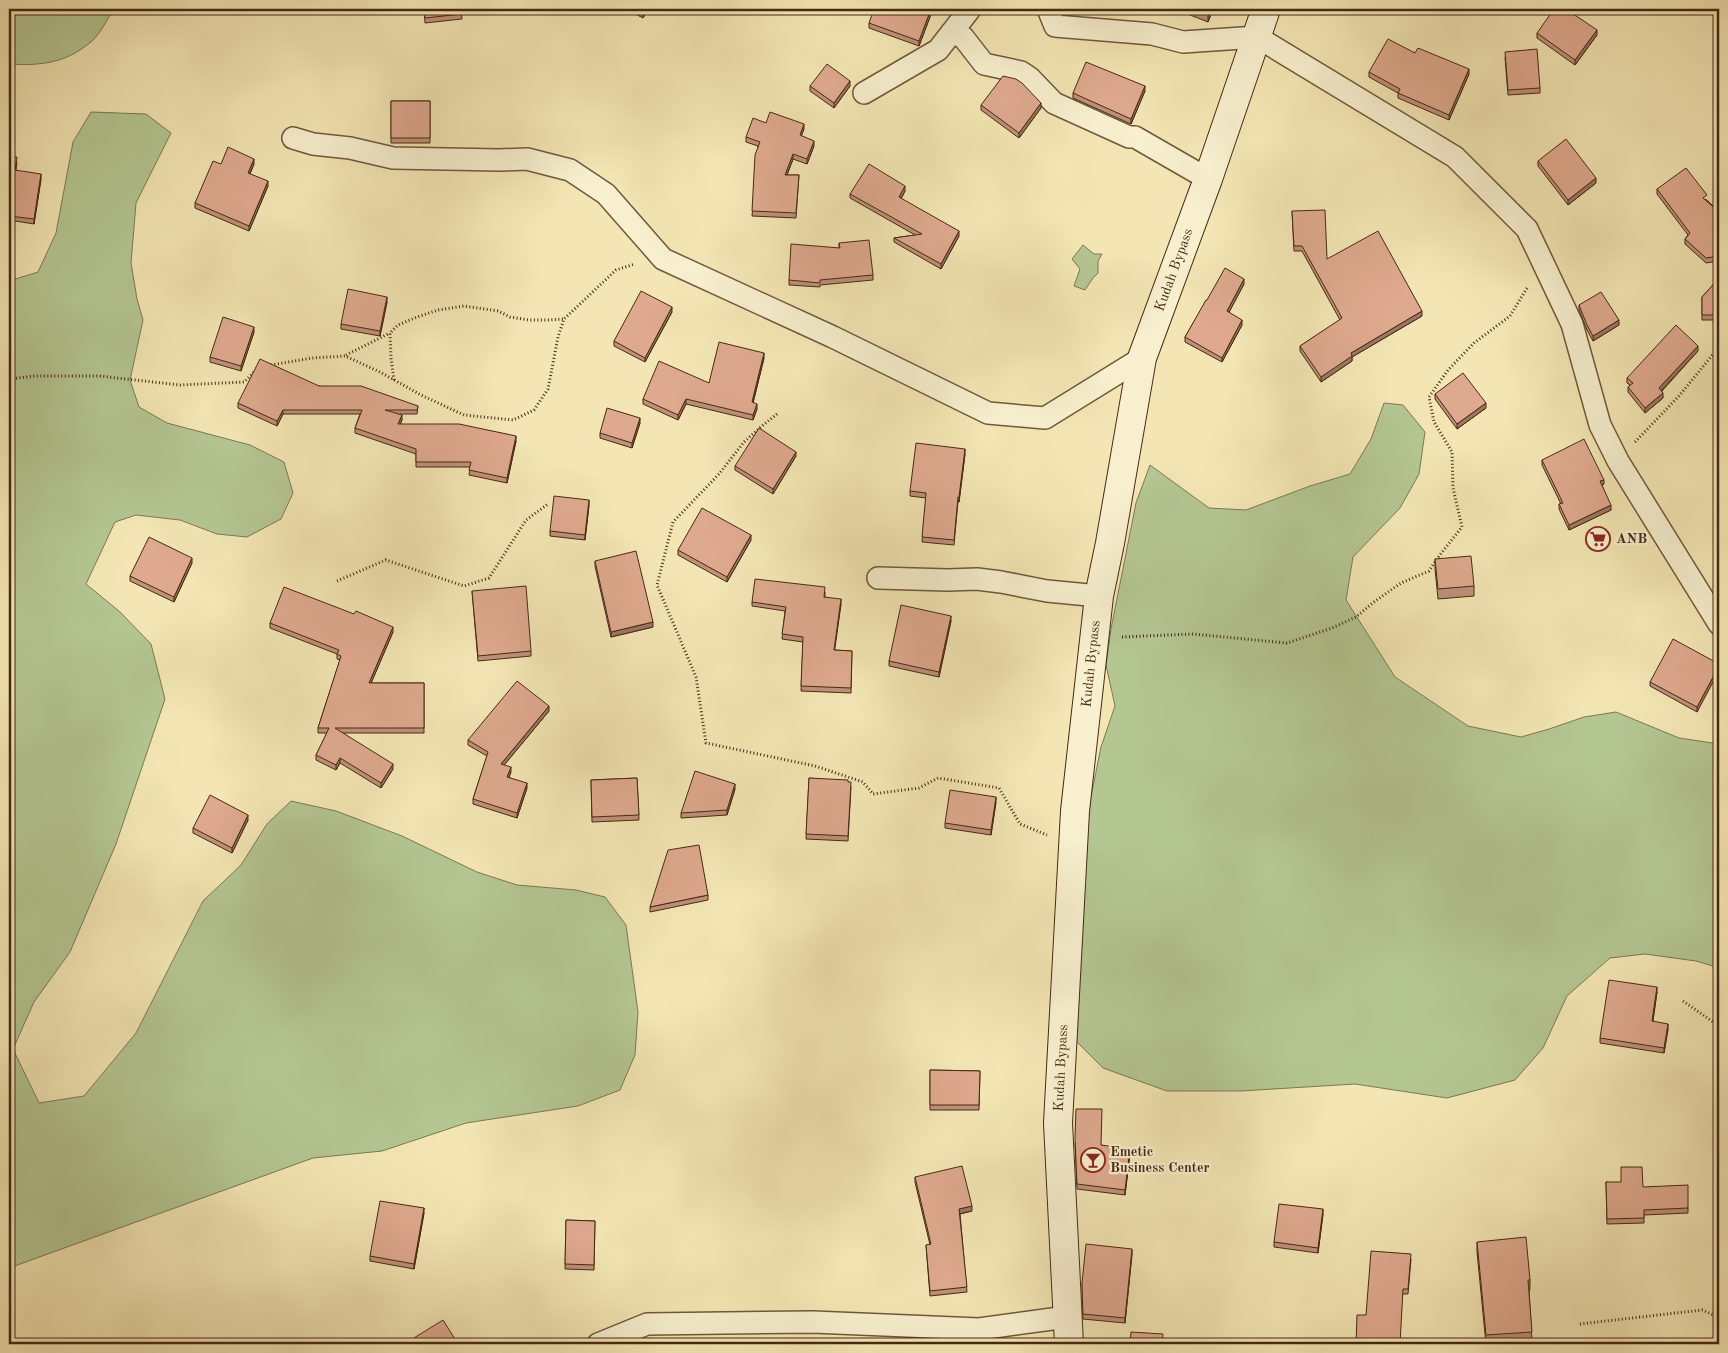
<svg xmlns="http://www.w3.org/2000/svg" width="1728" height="1353" viewBox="0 0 1728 1353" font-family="'Old Standard TT',serif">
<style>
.green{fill:#b4c692;stroke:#7d7852}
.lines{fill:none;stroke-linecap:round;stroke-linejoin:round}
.street-casing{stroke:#71583b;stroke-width:24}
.secondary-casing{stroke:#462913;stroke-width:30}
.path{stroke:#462913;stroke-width:3;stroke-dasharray:1 2.5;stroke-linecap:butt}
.street{stroke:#f7efce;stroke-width:21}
.secondary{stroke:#f7efce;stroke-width:28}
.wall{fill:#bf917a;stroke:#462913}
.shaded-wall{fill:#9b7663;stroke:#462913}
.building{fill:#dea98e;stroke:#462913}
.labels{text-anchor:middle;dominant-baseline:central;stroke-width:4.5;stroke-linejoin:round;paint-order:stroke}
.street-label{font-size:14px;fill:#462913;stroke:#f7efce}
.poi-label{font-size:14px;font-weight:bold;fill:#462913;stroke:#f7efce;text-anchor:start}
</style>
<rect width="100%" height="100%" fill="#f3e6b4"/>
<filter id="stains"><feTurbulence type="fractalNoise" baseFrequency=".004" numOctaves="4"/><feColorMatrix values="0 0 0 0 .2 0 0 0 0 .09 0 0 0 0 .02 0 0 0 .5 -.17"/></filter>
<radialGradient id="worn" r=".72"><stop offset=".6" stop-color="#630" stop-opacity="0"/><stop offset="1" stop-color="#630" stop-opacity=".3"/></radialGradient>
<!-- green -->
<path class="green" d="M 9,9 L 114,9 C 107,19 101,33 92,41 C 67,63 41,66 9,64 Z
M 91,112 L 146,114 L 171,133 L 136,203 L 131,263 L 137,299 L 143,320 L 130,380 L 139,407 L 167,423 L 250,445 L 284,462 L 293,493 L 281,519 L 247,537 L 217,534 L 180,520 L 136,515 L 115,522 L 86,584 L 120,612 L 151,644 L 165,699 L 116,844 L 70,952 L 34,1002 L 13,1049 L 39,1103 L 84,1096 L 136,1033 L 203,901 L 241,865 L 267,824 L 291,801 L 336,811 L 402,836 L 477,872 L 517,885 L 576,890 L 605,897 L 626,925 L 638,1012 L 635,1055 L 620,1090 L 578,1106 L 466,1123 L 382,1151 L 313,1158 L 9,1268 L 9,281 L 38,272 L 56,233 L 73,142 Z
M 1083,245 L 1094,254 L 1102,254 L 1098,261 L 1098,273 L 1093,278 L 1085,290 L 1074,286 L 1080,269 L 1072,259 Z
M 1384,403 L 1403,405 L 1425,432 L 1419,474 L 1400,508 L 1353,557 L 1346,600 L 1395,677 L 1468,726 L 1521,737 L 1549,729 L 1584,717 L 1616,712 L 1679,738 L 1719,744 L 1719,968 L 1696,961 L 1645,954 L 1610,958 L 1567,996 L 1543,1048 L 1515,1080 L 1447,1098 L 1355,1084 L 1241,1091 L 1167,1091 L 1103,1068 L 1069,1034 L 1080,851 L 1101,747 L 1115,706 L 1106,665 L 1111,629 L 1136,503 L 1150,465 L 1209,508 L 1246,510 L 1310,486 L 1350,474 L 1371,439 Z"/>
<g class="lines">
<defs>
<path id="street" d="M 1048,9 L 1055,26 L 1152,34 L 1183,42 L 1257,37 L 1455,157 L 1527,229 L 1572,324 L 1600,425 L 1618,461 L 1719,624
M 951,33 L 963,37 L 984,64 L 1021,72 L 1030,78 L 1054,103 L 1129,137 L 1135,137 L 1208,179
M 864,93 L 938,50 L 970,9
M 293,138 L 313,144 L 350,148 L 393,158 L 500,160 L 527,159 L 570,170 L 606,194 L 663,259 L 833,337 L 988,413 L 1045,418 L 1142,358
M 878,578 L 948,580 L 977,579 L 1001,582 L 1047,591 L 1099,596
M 598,1344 L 647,1324 L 813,1322 L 979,1329 L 1067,1317"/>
<path id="secondary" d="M 1069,1344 L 1058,1123 L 1075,811 L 1099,596 L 1110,543 L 1142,358 L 1208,179 L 1266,9"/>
</defs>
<!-- street casing -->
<use href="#street" class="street-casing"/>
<!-- secondary casing -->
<use href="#secondary" class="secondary-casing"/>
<!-- path -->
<path class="path" d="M 1718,183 L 1719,182
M 346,355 L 390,333
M 271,365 L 312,358 L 345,356 L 380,372 L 421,395 L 464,415 L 513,420 L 534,410 L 548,389 L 558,337 L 564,319 L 616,270 L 635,264
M 9,379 L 35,376 L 99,376 L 180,385 L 244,382 L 255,371
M 394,380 L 391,358 L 390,333 L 398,325 L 417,317 L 438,310 L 464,306 L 498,311 L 510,317 L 529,320 L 549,320 L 564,319
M 777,414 L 762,426 L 744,442 L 719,474 L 673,522 L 657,585 L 696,677 L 706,743 L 815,766 L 863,782 L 873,794 L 919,788 L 938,778 L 999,788 L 1020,824 L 1047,835
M 1635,442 L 1679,396 L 1719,347
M 337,581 L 386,560 L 464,586 L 489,578 L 526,520 L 548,504
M 1122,637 L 1193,634 L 1287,643 L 1332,628 L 1356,617 L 1374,602 L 1401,583 L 1429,571 L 1439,556 L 1462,527 L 1453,488 L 1452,452 L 1434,422 L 1429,397 L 1448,370 L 1474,343 L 1510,316 L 1527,288
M 1683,1001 L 1719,1026
M 1580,1324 L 1702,1310 L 1719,1317"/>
<!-- street -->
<use href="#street" class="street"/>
<!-- secondary -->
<use href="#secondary" class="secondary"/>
</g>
<!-- wall -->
<path class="wall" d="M 424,9 L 461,9 L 462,19 L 425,23 Z
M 626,9 L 648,9 L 643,18 Z
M 933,9 L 919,46 L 869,28 L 869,23 Z
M 1185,9 L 1213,9 L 1208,22 L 1185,13 Z
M 1537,33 L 1597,35 L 1575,65 L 1537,38 Z
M 1415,53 L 1469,74 L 1449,120 L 1398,98 L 1398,93 L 1369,77 L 1369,72 Z
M 1505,57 L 1540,88 L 1540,93 L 1508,95 Z
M 810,86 L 850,86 L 834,108 L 810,91 Z
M 1145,91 L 1131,124 L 1073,98 L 1073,93 Z
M 391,101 L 430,101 L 430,143 L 391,143 Z
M 981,105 L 1041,108 L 1019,138 L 981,110 Z
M 766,123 L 804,129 L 801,136 L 814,146 L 807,164 L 793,159 L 787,175 L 799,175 L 796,218 L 752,216 L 758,146 L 746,142 L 746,137 Z
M 9,156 L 17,162 L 16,170 L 41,179 L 34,224 L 9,220 Z
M 1538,161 L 1596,183 L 1568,205 L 1538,166 Z
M 221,164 L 254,164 L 250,174 L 268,186 L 249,231 L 195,208 L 195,203 Z
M 1657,189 L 1707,200 L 1719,212 L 1719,261 L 1706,263 L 1685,244 L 1685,239 L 1688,235 L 1657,194 Z
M 905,191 L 901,199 L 959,236 L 941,269 L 894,242 L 894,238 L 915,235 L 850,198 L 850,194 Z
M 1292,211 L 1327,259 L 1422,316 L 1352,357 L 1352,361 L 1321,382 L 1300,351 L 1300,346 L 1340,320 L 1302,251 L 1294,251 Z
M 839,243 L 873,275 L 873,280 L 820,285 L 820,287 L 789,285 L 789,280 L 839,248 Z
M 1719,278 L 1719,320 L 1702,320 L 1702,297 Z
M 1244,284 L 1229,312 L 1242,325 L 1222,362 L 1185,342 L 1185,337 L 1207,300 Z
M 387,302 L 380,336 L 341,329 L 341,324 Z
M 1579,305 L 1619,325 L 1593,341 L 1587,330 L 1579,310 Z
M 672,312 L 645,362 L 614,346 L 614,341 Z
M 254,332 L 241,371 L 210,362 L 210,357 Z
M 1698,351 L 1662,391 L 1663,398 L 1645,413 L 1628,392 L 1628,387 L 1630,385 L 1627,383 L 1627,378 Z
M 764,358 L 753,403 L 757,409 L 753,420 L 686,404 L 678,420 L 643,404 L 643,399 L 709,383 Z
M 319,386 L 418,406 L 417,414 L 400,414 L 402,420 L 400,424 L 516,441 L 507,483 L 469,475 L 470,467 L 416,467 L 416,454 L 355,433 L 355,428 L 360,414 L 283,414 L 277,426 L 238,408 L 238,403 Z
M 1435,394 L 1486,408 L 1457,429 L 1435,399 Z
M 640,423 L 632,448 L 600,438 L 600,433 Z
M 965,454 L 959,502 L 958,502 L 954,545 L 922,542 L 926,498 L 910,496 L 910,491 Z
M 796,456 L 773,494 L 735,470 L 735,466 Z
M 1542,460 L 1604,484 L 1602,485 L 1611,510 L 1569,530 L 1559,509 L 1559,504 L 1561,504 L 1542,465 Z
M 589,505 L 585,540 L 550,536 L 550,531 Z
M 751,540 L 727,582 L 678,555 L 678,550 Z
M 1435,559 L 1474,586 L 1474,596 L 1438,599 L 1435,569 Z
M 595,561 L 653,627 L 611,637 L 595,566 Z
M 192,563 L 174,602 L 130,581 L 130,576 Z
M 472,591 L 531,651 L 531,656 L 478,661 Z
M 825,592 L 825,597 L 841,604 L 834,650 L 852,651 L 851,693 L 801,691 L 803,642 L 782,639 L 785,611 L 752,606 L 752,602 Z
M 951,621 L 939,677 L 889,666 L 889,661 Z
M 270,623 L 393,632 L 371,683 L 424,683 L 424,733 L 343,733 L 393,769 L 381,788 L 340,763 L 336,770 L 316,760 L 316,755 L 327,733 L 318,733 L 318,728 L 340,660 L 337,659 L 337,654 L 270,628 Z
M 1719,664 L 1697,712 L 1650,686 L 1650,682 Z
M 549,711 L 504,765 L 511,772 L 509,777 L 527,788 L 517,818 L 473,804 L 473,799 L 487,756 L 468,745 L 468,740 Z
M 637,778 L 639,820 L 592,822 L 591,780 Z
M 809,778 L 848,782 L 851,787 L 848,841 L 806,839 Z
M 735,789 L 727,815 L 681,818 L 681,813 Z
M 996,802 L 991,835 L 945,828 L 945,823 Z
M 248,820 L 232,853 L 193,833 L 193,828 Z
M 708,895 L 708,900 L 650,912 L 650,907 Z
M 1657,992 L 1653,1021 L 1668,1029 L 1664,1053 L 1600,1043 L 1600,1038 Z
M 930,1070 L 980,1071 L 979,1110 L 930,1110 Z
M 1075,1143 L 1101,1145 L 1130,1154 L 1125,1195 L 1077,1189 Z
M 915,1177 L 972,1211 L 960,1214 L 967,1292 L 930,1296 L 926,1245 L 930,1245 L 915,1182 Z
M 1606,1182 L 1643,1187 L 1688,1208 L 1688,1213 L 1644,1215 L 1644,1223 L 1607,1224 Z
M 424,1213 L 414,1269 L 370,1261 L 370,1256 Z
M 1323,1214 L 1318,1253 L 1274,1247 L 1274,1242 Z
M 566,1220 L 595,1221 L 594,1270 L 565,1269 Z
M 1477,1242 L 1530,1280 L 1530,1290 L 1529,1290 L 1532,1342 L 1499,1344 L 1486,1344 L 1477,1252 Z
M 1132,1254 L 1125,1323 L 1083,1319 L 1082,1283 Z
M 1411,1259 L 1408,1294 L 1403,1294 L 1366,1315 Z"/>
<!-- shaded-wall -->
<path class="shaded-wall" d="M 645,9 L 648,9 L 643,18 L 643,13 Z
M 931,9 L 933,9 L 919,46 L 919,41 Z
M 1208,9 L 1213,9 L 1208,22 Z
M 1597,30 L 1597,35 L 1575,65 L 1575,60 Z
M 1469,69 L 1469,74 L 1449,120 L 1449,115 Z
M 850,81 L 850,86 L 834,108 L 834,103 Z
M 1145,86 L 1145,91 L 1131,124 L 1131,119 Z
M 1041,103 L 1041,108 L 1019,138 L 1019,133 Z
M 804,124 L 804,129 L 800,140 L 800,135 Z
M 814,141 L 814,146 L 807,164 L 807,159 Z
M 793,154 L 793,159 L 785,180 L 785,175 Z
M 254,159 L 254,164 L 248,178 L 248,173 Z
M 41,174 L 41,179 L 34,224 L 34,219 Z
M 1596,178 L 1596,183 L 1568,205 L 1568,200 Z
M 268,181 L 268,186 L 249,231 L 249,226 Z
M 905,186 L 905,191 L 899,202 L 899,197 Z
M 959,231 L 959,236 L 941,269 L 941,264 Z
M 1244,279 L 1244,284 L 1227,316 L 1227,311 Z
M 387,297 L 387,302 L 380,336 L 380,331 Z
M 672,307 L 672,312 L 645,362 L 645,358 Z
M 1422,311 L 1422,316 L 1352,357 L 1352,361 L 1321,382 L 1321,377 L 1351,353 Z
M 1242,320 L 1242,325 L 1222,362 L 1222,358 Z
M 1619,320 L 1619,325 L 1593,341 L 1593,336 Z
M 254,327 L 254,332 L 241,371 L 241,366 Z
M 1698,346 L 1698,351 L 1659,393 L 1659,388 Z
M 764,353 L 764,358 L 752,407 L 752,402 Z
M 1663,393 L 1663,398 L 1645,413 L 1645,408 Z
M 686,399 L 686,404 L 678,420 L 678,415 Z
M 1486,403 L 1486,408 L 1457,429 L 1457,424 Z
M 757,404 L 757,409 L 753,420 L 753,415 Z
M 283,410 L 283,414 L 277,426 L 277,421 Z
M 402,415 L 402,420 L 398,429 L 398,424 Z
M 640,418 L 640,423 L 632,448 L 632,443 Z
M 516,436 L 516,441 L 507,483 L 507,478 Z
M 965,449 L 965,454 L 959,502 L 959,497 Z
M 796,452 L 796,456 L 773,494 L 773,489 Z
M 1604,480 L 1604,484 L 1600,486 L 1600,481 Z
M 589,500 L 589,505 L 585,540 L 585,535 Z
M 1611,505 L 1611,510 L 1569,530 L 1569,525 Z
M 751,535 L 751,540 L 727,582 L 727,577 Z
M 192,558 L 192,563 L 174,602 L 174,597 Z
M 841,599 L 841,604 L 834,655 L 834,650 Z
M 951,616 L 951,621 L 939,677 L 939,672 Z
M 653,622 L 653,627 L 611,637 L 611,632 Z
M 393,627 L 393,632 L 369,688 L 369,683 Z
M 1719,666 L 1719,671 L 1697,712 L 1697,707 Z
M 549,706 L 549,711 L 501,769 L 501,764 Z
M 340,758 L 340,763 L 336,770 L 336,765 Z
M 393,764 L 393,769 L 381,788 L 381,783 Z
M 511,767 L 511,772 L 507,782 L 507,777 Z
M 527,783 L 527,788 L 517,818 L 517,813 Z
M 735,784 L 735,789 L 727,815 L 727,810 Z
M 996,797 L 996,802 L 991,835 L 991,830 Z
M 248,815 L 248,820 L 232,853 L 232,848 Z
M 1657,987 L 1657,992 L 1652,1026 L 1652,1021 Z
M 1668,1024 L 1668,1029 L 1664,1053 L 1664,1048 Z
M 1130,1149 L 1130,1154 L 1125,1195 L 1125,1190 Z
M 972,1206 L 972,1211 L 959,1214 L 959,1209 Z
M 424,1208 L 424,1213 L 414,1269 L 414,1264 Z
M 1323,1209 L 1323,1214 L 1318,1253 L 1318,1248 Z
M 1132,1249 L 1132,1254 L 1125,1323 L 1125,1318 Z"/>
<!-- building -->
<path class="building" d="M 424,9 L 461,9 L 462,14 L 425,18 Z
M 635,9 L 645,9 L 643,13 Z
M 874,9 L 931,9 L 919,41 L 869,23 Z
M 1554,9 L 1566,9 L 1597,30 L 1575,60 L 1537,33 Z
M 1388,39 L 1415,53 L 1418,48 L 1469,69 L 1449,115 L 1398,93 L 1400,89 L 1369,72 Z
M 1537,49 L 1540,88 L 1508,90 L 1505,52 Z
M 1086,62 L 1145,86 L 1131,119 L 1073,93 Z
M 827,64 L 850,81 L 834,103 L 810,86 Z
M 1003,76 L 1016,79 L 1022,83 L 1041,103 L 1019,133 L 981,105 Z
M 391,101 L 430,101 L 430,138 L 391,138 Z
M 770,112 L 804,124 L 800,135 L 814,141 L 807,159 L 793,154 L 785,175 L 799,175 L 796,213 L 752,211 L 755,155 L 760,142 L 746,137 L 753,118 L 766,123 Z
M 1566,139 L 1596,178 L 1568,200 L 1538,161 Z
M 228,147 L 254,159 L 248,173 L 268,181 L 249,226 L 195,203 L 213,161 L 221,164 Z
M 9,156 L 17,157 L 15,170 L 41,174 L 34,219 L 9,216 Z
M 869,164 L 905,186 L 899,197 L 959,231 L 941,264 L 894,238 L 922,234 L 850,194 Z
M 1686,168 L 1707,195 L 1703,198 L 1719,212 L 1719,256 L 1706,258 L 1685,239 L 1690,233 L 1657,189 Z
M 1325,210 L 1327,259 L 1378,231 L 1422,311 L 1351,353 L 1352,356 L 1321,377 L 1300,346 L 1342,318 L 1302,246 L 1294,246 L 1292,211 Z
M 869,240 L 873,275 L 820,280 L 820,283 L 789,280 L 791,244 L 840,248 L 839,243 Z
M 1225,268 L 1244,279 L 1227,311 L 1242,320 L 1222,358 L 1185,337 L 1206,300 L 1207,300 Z
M 1719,278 L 1719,315 L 1702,315 L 1702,297 Z
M 348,289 L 387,297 L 380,331 L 341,324 Z
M 641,291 L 672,307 L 645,358 L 614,341 Z
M 1601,292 L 1619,320 L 1593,336 L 1587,325 L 1579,305 Z
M 223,317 L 254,327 L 241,366 L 210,357 Z
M 1676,325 L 1698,346 L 1659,388 L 1663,393 L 1645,408 L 1628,387 L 1633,383 L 1627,378 Z
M 719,342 L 764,353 L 752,402 L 757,404 L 753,415 L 686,399 L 678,415 L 643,399 L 659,361 L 709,383 Z
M 260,359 L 319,386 L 361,386 L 418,406 L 417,410 L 385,410 L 402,415 L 398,424 L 459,424 L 516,436 L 507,478 L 469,470 L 471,462 L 416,462 L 416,449 L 355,428 L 362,410 L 283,410 L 277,421 L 238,403 Z
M 1463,373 L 1486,403 L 1457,424 L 1435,394 Z
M 607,408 L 640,418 L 632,443 L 600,433 Z
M 759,428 L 796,452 L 773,489 L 735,466 Z
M 1584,439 L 1604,480 L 1600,481 L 1611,505 L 1569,525 L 1559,504 L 1563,503 L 1542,460 Z
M 916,443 L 965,449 L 959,497 L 958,497 L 954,540 L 922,537 L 926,493 L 910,491 Z
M 554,496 L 589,500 L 585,535 L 550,531 Z
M 702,508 L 751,535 L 727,577 L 678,550 Z
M 149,537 L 192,558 L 174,597 L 130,576 Z
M 636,551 L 653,622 L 611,632 L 595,561 Z
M 1471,556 L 1474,586 L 1438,589 L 1435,559 Z
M 755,579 L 825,587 L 824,597 L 841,599 L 834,650 L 852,651 L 851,688 L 801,686 L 803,637 L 782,634 L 786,607 L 752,602 Z
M 526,586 L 531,651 L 478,656 L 472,591 Z
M 284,587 L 354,614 L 356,611 L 393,627 L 369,683 L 424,683 L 424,728 L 335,728 L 393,764 L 381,783 L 340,758 L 336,765 L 316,755 L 329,728 L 318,728 L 341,656 L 337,654 L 339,650 L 270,623 Z
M 901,605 L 951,616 L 939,672 L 889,661 Z
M 1673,639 L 1719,664 L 1719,666 L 1697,707 L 1650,682 Z
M 517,681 L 549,706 L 501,764 L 511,767 L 507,777 L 527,783 L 517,813 L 473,799 L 488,752 L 468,740 Z
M 695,771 L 735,784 L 727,810 L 681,813 Z
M 637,778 L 639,815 L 592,817 L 591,780 Z
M 809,778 L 848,780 L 848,782 L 851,782 L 848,836 L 806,834 Z
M 950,790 L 996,797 L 991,830 L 945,823 Z
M 210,795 L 248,815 L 232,848 L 193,828 Z
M 699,845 L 708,895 L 650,907 L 668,850 Z
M 1609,980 L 1657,987 L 1652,1021 L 1668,1024 L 1664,1048 L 1600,1038 Z
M 930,1070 L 980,1071 L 979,1105 L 930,1105 Z
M 1076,1109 L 1102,1109 L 1101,1145 L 1130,1149 L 1125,1190 L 1077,1184 L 1075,1138 Z
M 962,1166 L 972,1206 L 959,1209 L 967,1287 L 930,1291 L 926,1245 L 931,1244 L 915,1177 Z
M 1621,1167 L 1642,1167 L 1643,1187 L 1688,1185 L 1688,1208 L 1644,1210 L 1644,1218 L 1607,1219 L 1606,1182 L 1621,1182 Z
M 380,1201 L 424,1208 L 414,1264 L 370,1256 Z
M 1279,1204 L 1323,1209 L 1318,1248 L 1274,1242 Z
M 566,1220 L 595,1221 L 594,1265 L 565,1264 Z
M 1526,1237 L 1530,1280 L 1528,1280 L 1532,1332 L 1486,1335 L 1477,1242 Z
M 1086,1244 L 1132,1249 L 1125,1318 L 1083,1314 L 1082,1283 Z
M 1371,1251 L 1411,1254 L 1408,1289 L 1403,1289 L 1400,1344 L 1356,1344 L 1357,1315 L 1366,1315 Z
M 443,1320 L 458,1344 L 411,1344 L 409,1341 Z
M 1131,1332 L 1163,1334 L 1162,1344 L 1130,1344 Z
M 253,1340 L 274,1340 L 274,1344 L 253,1344 Z"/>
<!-- icons -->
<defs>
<symbol id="supermarket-ring" viewBox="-11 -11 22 22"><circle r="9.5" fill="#f7efce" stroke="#8f2418" stroke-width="1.5"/><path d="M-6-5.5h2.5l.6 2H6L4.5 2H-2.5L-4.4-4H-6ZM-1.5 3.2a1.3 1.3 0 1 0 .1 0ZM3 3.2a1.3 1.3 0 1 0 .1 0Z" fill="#8f2418"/></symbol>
<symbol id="bar-ring" viewBox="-11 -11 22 22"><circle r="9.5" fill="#f7efce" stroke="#8f2418" stroke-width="1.5"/><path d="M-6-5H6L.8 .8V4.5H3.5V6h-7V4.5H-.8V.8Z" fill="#8f2418"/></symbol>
</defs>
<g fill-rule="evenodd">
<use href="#supermarket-ring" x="1584" y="525" width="28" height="28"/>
<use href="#bar-ring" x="1079" y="1146" width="28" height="28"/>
</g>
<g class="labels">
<!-- street labels -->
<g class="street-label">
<text transform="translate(1174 270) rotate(-70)">Kudah Bypass</text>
<text transform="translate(1091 664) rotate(-84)">Kudah Bypass</text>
<text transform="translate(1061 1068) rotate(-87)">Kudah Bypass</text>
</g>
<!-- poi labels -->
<g class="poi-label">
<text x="1616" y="539">ANB</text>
<text x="1110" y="1152">Emetic<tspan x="1110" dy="16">Business Center</tspan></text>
</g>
</g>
<!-- margin -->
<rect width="1728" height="1353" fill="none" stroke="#f3e6b4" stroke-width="30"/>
<rect x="10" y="10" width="1708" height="1333" fill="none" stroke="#462913" stroke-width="2.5"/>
<rect x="15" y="15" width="1698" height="1323" fill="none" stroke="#462913"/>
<rect width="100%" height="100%" filter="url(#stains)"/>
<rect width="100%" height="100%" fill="url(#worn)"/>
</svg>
